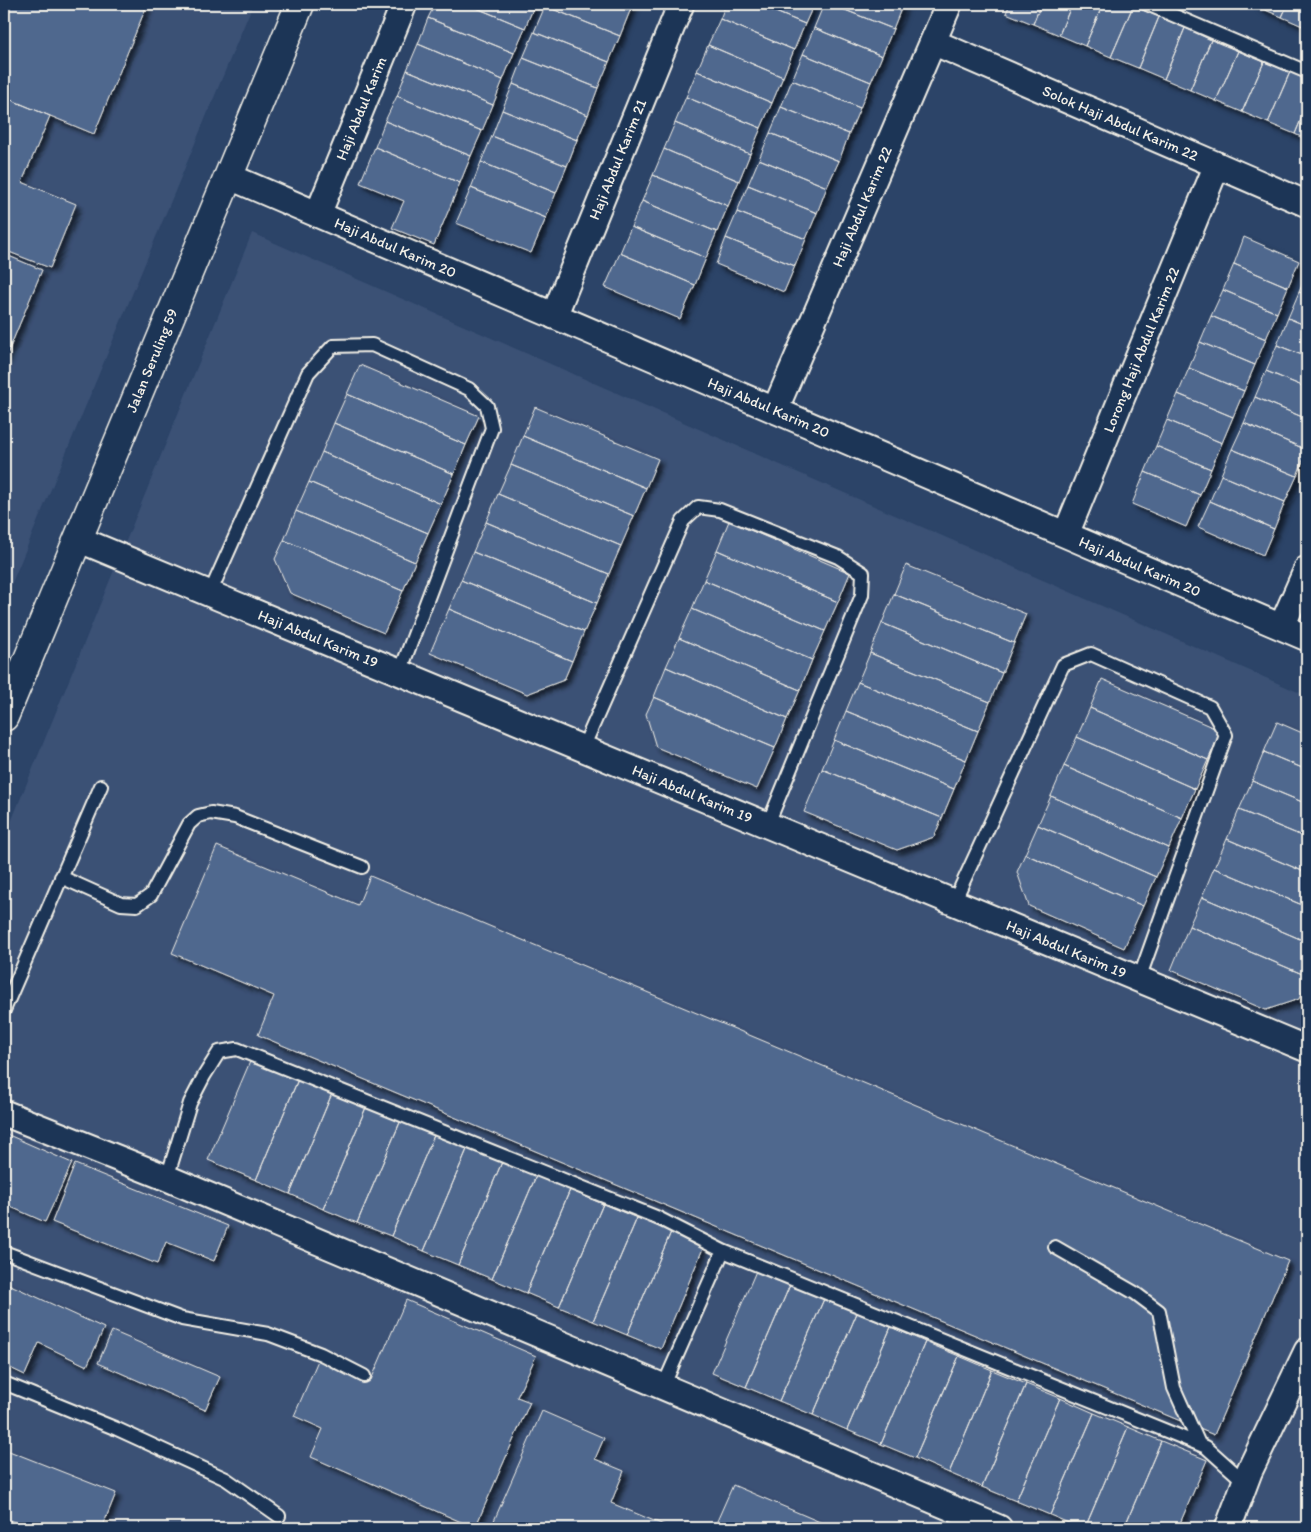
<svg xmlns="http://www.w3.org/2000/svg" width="1311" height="1532" viewBox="0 0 1311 1532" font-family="Itim,sans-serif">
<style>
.built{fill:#3b5175}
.building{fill:#50678e;stroke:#f4f1e8;filter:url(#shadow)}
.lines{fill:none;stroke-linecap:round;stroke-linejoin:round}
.lane-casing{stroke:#f4f1e8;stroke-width:16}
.street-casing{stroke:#f4f1e8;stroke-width:29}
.secondary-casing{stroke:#f4f1e8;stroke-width:31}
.lane{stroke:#1d3557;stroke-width:12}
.street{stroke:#1d3557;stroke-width:25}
.secondary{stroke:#1d3557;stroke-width:28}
.labels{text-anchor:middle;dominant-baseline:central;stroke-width:5;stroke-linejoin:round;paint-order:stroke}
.street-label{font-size:15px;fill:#f4f1e8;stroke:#1d3557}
</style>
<defs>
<filter id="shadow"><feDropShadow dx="4.5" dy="4.5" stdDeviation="2.5" flood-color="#0009"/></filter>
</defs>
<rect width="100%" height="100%" fill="#2c4468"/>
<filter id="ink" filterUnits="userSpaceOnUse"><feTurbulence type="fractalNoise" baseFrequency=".02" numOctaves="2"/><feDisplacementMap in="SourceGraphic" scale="10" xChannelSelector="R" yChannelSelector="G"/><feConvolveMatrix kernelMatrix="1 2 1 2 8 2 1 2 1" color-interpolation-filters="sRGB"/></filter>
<g filter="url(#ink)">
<!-- built -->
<path class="built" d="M 4,4 L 253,4 L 4,602 Z
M 252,233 L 1307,696 L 1307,1528 L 4,1528 L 4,839 Z"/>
<!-- building -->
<path class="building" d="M 4,4 L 147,5 L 94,134 L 4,97 Z
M 435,4 L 467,4 L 525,28 L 514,53 L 428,18 Z
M 467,4 L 535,4 L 525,28 Z
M 546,4 L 613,4 L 630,11 L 620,36 L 545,6 Z
M 613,4 L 633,4 L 630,11 Z
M 726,4 L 756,4 L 805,24 L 794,50 L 720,19 Z
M 756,4 L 814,4 L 805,24 Z
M 824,4 L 830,4 L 893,29 L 882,56 L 814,28 Z
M 830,4 L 903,4 L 893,29 Z
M 1010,4 L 1041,4 L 1033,24 L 1006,13 Z
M 1041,4 L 1072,4 L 1059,35 L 1033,24 Z
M 1072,4 L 1103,4 L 1085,46 L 1059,35 Z
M 1103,4 L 1127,4 L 1133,6 L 1111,57 L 1085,46 Z
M 1257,4 L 1288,4 L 1282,17 L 1256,6 Z
M 1288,4 L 1307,4 L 1307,28 L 1282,17 Z
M 545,6 L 620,36 L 609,62 L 534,32 Z
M 1133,6 L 1159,17 L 1138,68 L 1111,57 Z
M 1159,17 L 1185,28 L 1164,79 L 1138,68 Z
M 428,18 L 514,53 L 503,80 L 418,44 Z
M 720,19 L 794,50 L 783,77 L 708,45 Z
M 814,28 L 882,56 L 871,82 L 803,54 Z
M 1185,28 L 1211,40 L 1190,90 L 1164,79 Z
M 534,32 L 609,62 L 598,88 L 523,58 Z
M 1211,40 L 1238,51 L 1216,101 L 1190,90 Z
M 418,44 L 503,80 L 493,105 L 407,70 Z
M 708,45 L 783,77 L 772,103 L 697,71 Z
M 1238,51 L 1264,62 L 1242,112 L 1216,101 Z
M 803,54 L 871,82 L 860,108 L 792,80 Z
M 523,58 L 598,88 L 588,115 L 513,84 Z
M 1264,62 L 1290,72 L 1268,123 L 1242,112 Z
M 407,70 L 493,105 L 482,131 L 397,96 Z
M 697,71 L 772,103 L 761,128 L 686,97 Z
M 1290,72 L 1307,80 L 1307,105 L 1295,134 L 1268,123 Z
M 792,80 L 860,108 L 849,134 L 781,107 Z
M 513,84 L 588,115 L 577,140 L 502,110 Z
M 397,96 L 482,131 L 471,156 L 385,121 Z
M 4,97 L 50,116 L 22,182 L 76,204 L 50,268 L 4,250 Z
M 686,97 L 761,128 L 750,154 L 675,123 Z
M 1307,105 L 1307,140 L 1295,134 Z
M 781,107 L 849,134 L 839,161 L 770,133 Z
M 502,110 L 577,140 L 567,166 L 492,136 Z
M 385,121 L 471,156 L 460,183 L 375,147 Z
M 675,123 L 750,154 L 739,181 L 664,149 Z
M 770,133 L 839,161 L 827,187 L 759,159 Z
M 492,136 L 567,166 L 556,193 L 481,162 Z
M 375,147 L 460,183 L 434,245 L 392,228 L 404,201 L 360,183 Z
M 664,149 L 739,181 L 728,206 L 653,175 Z
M 759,159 L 827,187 L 817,213 L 748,185 Z
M 481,162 L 556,193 L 546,218 L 471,188 Z
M 653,175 L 728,206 L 717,232 L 642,201 Z
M 748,185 L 817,213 L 806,239 L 737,212 Z
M 471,188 L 546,218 L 531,253 L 456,223 Z
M 642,201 L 717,232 L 706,258 L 631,227 Z
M 737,212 L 806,239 L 795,266 L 726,238 Z
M 631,227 L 706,258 L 695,285 L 620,253 Z
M 1244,237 L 1299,261 L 1288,287 L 1234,264 Z
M 726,238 L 795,266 L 784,292 L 716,264 Z
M 620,253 L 695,285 L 680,319 L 605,287 Z
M 4,254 L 42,270 L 4,362 Z
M 1234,264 L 1288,287 L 1277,313 L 1223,290 Z
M 1307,274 L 1307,295 L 1299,292 Z
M 1223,290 L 1277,313 L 1266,339 L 1211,316 Z
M 1299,292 L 1307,295 L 1307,326 L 1288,318 Z
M 1211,316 L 1266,339 L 1255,365 L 1200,342 Z
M 1288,318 L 1307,326 L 1307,357 L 1277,345 Z
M 1200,342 L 1255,365 L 1244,391 L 1189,368 Z
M 1277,345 L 1307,357 L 1307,388 L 1266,371 Z
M 360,365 L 479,416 L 466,445 L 347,394 Z
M 1189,368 L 1244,391 L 1233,417 L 1178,394 Z
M 1266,371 L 1307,388 L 1307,419 L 1255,397 Z
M 347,394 L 466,445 L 454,474 L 334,423 Z
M 1178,394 L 1233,417 L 1222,443 L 1167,420 Z
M 1255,397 L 1307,419 L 1307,450 L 1244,423 Z
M 535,407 L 658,459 L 646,488 L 523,436 Z
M 1167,420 L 1222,443 L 1211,469 L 1156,446 Z
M 334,423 L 454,474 L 441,504 L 322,452 Z
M 1244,423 L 1307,450 L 1297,476 L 1232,449 Z
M 523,436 L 646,488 L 634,516 L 511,465 Z
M 1156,446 L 1211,469 L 1200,495 L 1145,472 Z
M 1232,449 L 1297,476 L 1285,502 L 1221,475 Z
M 322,452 L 441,504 L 428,533 L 309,482 Z
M 511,465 L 634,516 L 621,546 L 498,494 Z
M 1145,472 L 1200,495 L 1186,527 L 1132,504 Z
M 1221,475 L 1285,502 L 1274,529 L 1210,501 Z
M 309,482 L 428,533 L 415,562 L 296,511 Z
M 498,494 L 621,546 L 609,574 L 486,522 Z
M 1210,501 L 1274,529 L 1263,555 L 1198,527 Z
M 296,511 L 415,562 L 403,591 L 284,540 Z
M 729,521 L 850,573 L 838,602 L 717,550 Z
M 486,522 L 609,574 L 597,603 L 473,552 Z
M 284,540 L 403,591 L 384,633 L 290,593 L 275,559 Z
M 717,550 L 838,602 L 825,631 L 704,580 Z
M 473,552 L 597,603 L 584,632 L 461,580 Z
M 906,565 L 1026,614 L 1014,643 L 894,594 Z
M 461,580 L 584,632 L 572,661 L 449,609 Z
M 704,580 L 825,631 L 812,660 L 692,609 Z
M 894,594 L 1014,643 L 1002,673 L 882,623 Z
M 449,609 L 572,661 L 564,680 L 527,694 L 430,653 Z
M 692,609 L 812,660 L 800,690 L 679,638 Z
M 882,623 L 1002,673 L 990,702 L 870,653 Z
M 679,638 L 800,690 L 787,719 L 666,667 Z
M 870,653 L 990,702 L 978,731 L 858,682 Z
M 666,667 L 787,719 L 775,748 L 654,697 Z
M 1102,679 L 1221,731 L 1208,760 L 1090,708 Z
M 858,682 L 978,731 L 966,760 L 846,711 Z
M 654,697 L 775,748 L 757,789 L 656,747 L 646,714 Z
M 1090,708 L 1208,760 L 1195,789 L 1077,737 Z
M 846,711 L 966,760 L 954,789 L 834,740 Z
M 1277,722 L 1307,735 L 1307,770 L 1264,752 Z
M 1077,737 L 1195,789 L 1182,818 L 1064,766 Z
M 834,740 L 954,789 L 942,818 L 822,769 Z
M 1264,752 L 1307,770 L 1307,804 L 1252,781 Z
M 1064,766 L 1182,818 L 1169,848 L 1051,796 Z
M 822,769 L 942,818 L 934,837 L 897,850 L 804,812 Z
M 1252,781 L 1307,804 L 1307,838 L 1239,810 Z
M 1051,796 L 1169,848 L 1156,877 L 1038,825 Z
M 1239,810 L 1307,838 L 1307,873 L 1227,839 Z
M 1038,825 L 1156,877 L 1143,906 L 1025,854 Z
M 1227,839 L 1307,873 L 1307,907 L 1214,868 Z
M 217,846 L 358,905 L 370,876 L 1288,1261 L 1214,1435 L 258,1035 L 274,996 L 172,953 Z
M 1025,854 L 1143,906 L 1124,948 L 1029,906 L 1017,872 Z
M 1214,868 L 1307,907 L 1307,942 L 1202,897 Z
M 1202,897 L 1307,942 L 1307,976 L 1189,926 Z
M 1189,926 L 1307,976 L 1307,981 L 1299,999 L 1266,1010 L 1171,970 Z
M 252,1057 L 299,1077 L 256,1180 L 208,1160 Z
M 299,1077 L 333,1091 L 290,1194 L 256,1180 Z
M 333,1091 L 367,1105 L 323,1209 L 290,1194 Z
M 367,1105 L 401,1120 L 357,1223 L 323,1209 Z
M 401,1120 L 435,1133 L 391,1236 L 357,1223 Z
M 4,1133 L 72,1163 L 45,1222 L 4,1204 Z
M 435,1133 L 468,1147 L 424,1251 L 391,1236 Z
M 468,1147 L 502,1162 L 458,1265 L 424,1251 Z
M 502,1162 L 536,1176 L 492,1279 L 458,1265 Z
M 75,1164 L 228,1226 L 214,1261 L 166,1242 L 157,1264 L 52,1222 Z
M 536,1176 L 570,1190 L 526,1293 L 492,1279 Z
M 570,1190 L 603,1204 L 559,1307 L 526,1293 Z
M 603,1204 L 637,1218 L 593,1321 L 559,1307 Z
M 637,1218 L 671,1232 L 627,1335 L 593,1321 Z
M 671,1232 L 704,1246 L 661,1349 L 627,1335 Z
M 756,1271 L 790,1285 L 746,1387 L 712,1373 Z
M 4,1282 L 104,1328 L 87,1366 L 39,1343 L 25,1375 L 4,1365 Z
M 790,1285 L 824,1299 L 779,1401 L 746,1387 Z
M 824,1299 L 857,1313 L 813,1415 L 779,1401 Z
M 406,1300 L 536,1356 L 517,1397 L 530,1402 L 475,1528 L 311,1457 L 323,1429 L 294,1416 L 319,1358 L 371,1380 Z
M 857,1313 L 891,1327 L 847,1430 L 813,1415 Z
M 891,1327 L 925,1342 L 881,1444 L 847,1430 Z
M 112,1331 L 220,1377 L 205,1410 L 98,1363 Z
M 925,1342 L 959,1356 L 915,1458 L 881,1444 Z
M 959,1356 L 992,1370 L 949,1473 L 915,1458 Z
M 992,1370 L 1026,1384 L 982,1487 L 949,1473 Z
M 1026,1384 L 1060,1398 L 1016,1501 L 982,1487 Z
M 1060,1398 L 1094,1413 L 1050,1515 L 1016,1501 Z
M 542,1411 L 604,1438 L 595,1459 L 624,1471 L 611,1503 L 671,1528 L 506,1528 L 493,1523 Z
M 1094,1413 L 1128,1427 L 1085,1528 L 1080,1528 L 1050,1515 Z
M 1128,1427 L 1161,1441 L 1124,1528 L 1085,1528 Z
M 1161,1441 L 1207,1460 L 1178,1528 L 1124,1528 Z
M 4,1449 L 116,1493 L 102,1528 L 30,1528 L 4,1518 Z
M 733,1485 L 834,1528 L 714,1528 Z"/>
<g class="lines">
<defs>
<path id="lane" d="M 1147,4 L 1307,72
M 210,593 L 308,373 L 333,346 L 372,345 L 469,389 L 487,406 L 492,428 L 400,672
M 583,748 L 683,521 L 698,507 L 720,510 L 838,557 L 863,573 L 862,595 L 768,824
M 61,877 L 121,904 L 137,905 L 151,895 L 189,824 L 198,816 L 211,813 L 235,817 L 362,867
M 954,902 L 1063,665 L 1091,654 L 1210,707 L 1226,735 L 1139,979
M 4,1010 L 101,786
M 167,1178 L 190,1103 L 204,1076 L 219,1052 L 237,1049 L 656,1217 L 723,1251 L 1206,1447 L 1246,1483
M 1055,1247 L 1135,1293 L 1159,1311 L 1174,1388 L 1199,1444
M 4,1252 L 182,1319 L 268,1334 L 321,1354 L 364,1376
M 4,1383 L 117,1429 L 226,1479 L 279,1516
M 663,1387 L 723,1251"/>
<g id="street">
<path id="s1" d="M 933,42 L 1307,204"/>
<path id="s2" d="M 228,176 L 1307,638"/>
<path id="s3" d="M 318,214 L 404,4"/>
<path id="s4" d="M 554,316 L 681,4"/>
<path id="s5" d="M 775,410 L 949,4"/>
<path id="s6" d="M 1066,534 L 1217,165"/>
<path id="s7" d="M 78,539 L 1307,1049"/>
<path d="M 1282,626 L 1307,569"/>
<path d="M 4,1113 L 167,1178 L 999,1528"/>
<path d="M 1228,1528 L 1249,1472 L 1307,1351"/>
</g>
<g id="secondary">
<path id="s8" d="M 4,717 L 300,4"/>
</g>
</defs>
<!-- lane casing -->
<use href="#lane" class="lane-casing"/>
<!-- street casing -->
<use href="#street" class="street-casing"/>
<!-- secondary casing -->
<use href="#secondary" class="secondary-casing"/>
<!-- lane -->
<use href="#lane" class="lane"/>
<!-- street -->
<use href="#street" class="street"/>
<!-- secondary -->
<use href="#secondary" class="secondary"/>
</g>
</g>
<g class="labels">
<!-- street labels -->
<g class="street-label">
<text stroke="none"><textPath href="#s3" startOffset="114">Haji Abdul Karim</textPath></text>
<text stroke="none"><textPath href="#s1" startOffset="204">Solok Haji Abdul Karim 22</textPath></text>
<text stroke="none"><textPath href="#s4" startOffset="169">Haji Abdul Karim 21</textPath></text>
<text stroke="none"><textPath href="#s5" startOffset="221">Haji Abdul Karim 22</textPath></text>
<text stroke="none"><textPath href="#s2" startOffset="182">Haji Abdul Karim 20</textPath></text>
<text stroke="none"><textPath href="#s6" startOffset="199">Lorong Haji Abdul Karim 22</textPath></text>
<text stroke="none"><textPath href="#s8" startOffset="386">Jalan Seruling 59</textPath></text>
<text stroke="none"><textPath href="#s2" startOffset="588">Haji Abdul Karim 20</textPath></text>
<text stroke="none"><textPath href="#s2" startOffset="992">Haji Abdul Karim 20</textPath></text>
<text stroke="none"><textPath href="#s7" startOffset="260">Haji Abdul Karim 19</textPath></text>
<text stroke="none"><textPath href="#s7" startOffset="665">Haji Abdul Karim 19</textPath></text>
<text stroke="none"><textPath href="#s7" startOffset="1070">Haji Abdul Karim 19</textPath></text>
</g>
</g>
<!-- margin -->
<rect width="1311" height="1532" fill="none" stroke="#1d3557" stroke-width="20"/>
<rect x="10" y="10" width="1291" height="1512" fill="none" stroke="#f4f1e8" stroke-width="2" filter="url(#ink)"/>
</svg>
